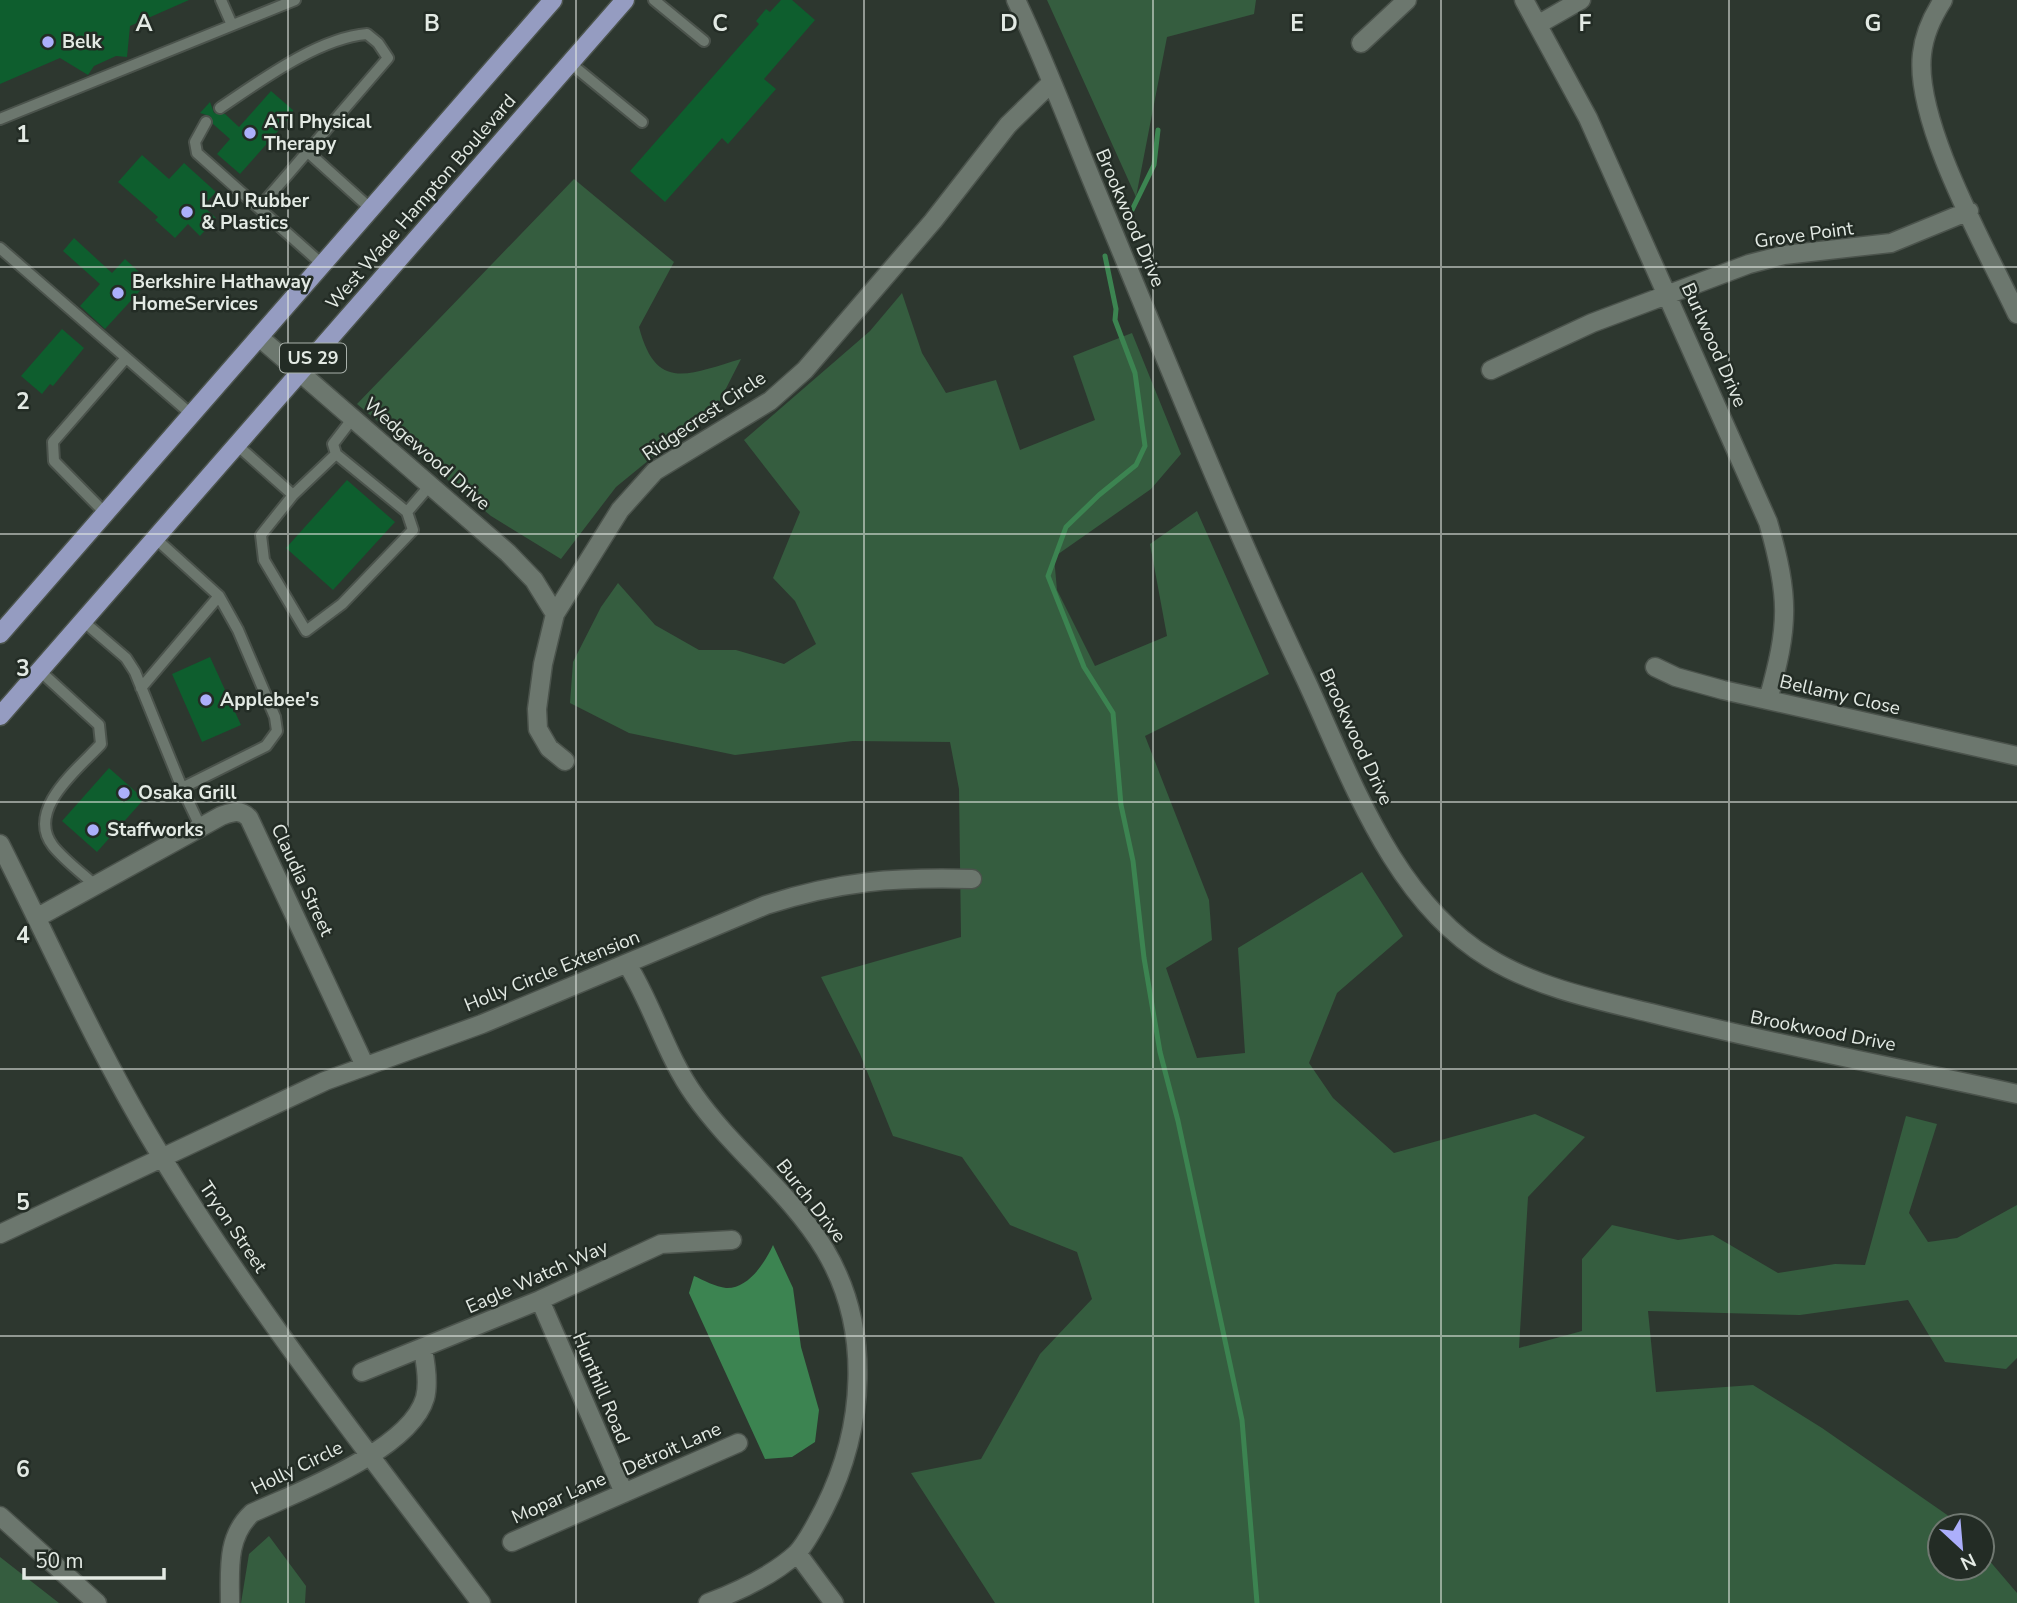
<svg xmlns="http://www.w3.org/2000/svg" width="2017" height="1603" viewBox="0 0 2017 1603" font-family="'Nunito Sans',sans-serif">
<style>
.green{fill:#355d3f}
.water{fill:#3c8451}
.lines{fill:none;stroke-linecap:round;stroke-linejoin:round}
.stream{stroke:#3c8451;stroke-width:5}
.building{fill:#0e5e2e}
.lane-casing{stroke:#4b534c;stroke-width:14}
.street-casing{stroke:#4b534c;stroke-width:21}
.primary-casing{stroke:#4b534c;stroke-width:21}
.lane{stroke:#6c776e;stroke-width:10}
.street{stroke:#6c776e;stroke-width:18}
.primary{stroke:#959cc1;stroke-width:18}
.grid{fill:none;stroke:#e3eae4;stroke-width:2;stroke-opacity:0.55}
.poi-dot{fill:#acaffb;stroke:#232c25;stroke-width:2.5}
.labels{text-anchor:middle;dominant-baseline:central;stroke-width:5;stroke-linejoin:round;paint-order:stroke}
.shield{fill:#232c25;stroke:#a9b1ab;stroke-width:2}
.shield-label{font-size:18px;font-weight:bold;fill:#e3eae4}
.poi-label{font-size:19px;font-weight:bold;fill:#e3eae4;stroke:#232c25;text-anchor:start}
.street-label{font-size:19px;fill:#e3eae4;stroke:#232c25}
.grid-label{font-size:23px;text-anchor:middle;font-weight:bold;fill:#e3eae4;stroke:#232c25;stroke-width:5;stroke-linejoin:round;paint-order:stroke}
</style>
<rect width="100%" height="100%" fill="#2d372f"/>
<!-- green -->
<path class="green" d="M 1047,0 L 1256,0 L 1254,14 L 1167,37 L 1136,197 Z
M 574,179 L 674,262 L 639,327 C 656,393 689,374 741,359 L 712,416 L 671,442 L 616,487 L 561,559 L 491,516 L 357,404 Z
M 902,293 L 922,353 L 946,393 L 996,380 L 1020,450 L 1095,420 L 1073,356 L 1132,333 L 1181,454 L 1151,489 L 1054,557 L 1057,590 L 1095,666 L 1167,636 L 1150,544 L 1197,511 L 1269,674 L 1145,736 L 1209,900 L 1212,940 L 1166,968 L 1197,1058 L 1245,1053 L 1238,948 L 1362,872 L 1403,936 L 1337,993 L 1309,1063 L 1333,1098 L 1394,1153 L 1535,1114 L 1585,1137 L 1528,1197 L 1519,1348 L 1582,1331 L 1582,1259 L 1612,1225 L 1678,1240 L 1713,1235 L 1778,1273 L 1835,1264 L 1865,1265 L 1906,1116 L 1937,1124 L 1909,1213 L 1928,1242 L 1957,1238 L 2017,1205 L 2017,1358 L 2006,1369 L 1945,1362 L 1908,1300 L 1800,1315 L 1648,1311 L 1656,1392 L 1753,1385 L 1822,1428 L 1953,1519 L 1959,1526 L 1940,1526 L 1940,1568 L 1982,1568 L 1982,1552 L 2017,1593 L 2017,1603 L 995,1603 L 911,1473 L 981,1459 L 1040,1354 L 1092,1299 L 1077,1252 L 1010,1225 L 962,1157 L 893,1136 L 860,1054 L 821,977 L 961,937 L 959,789 L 950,742 L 853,741 L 735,755 L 629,733 L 570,703 L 573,662 L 601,607 L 618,583 L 655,625 L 699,650 L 736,650 L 784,664 L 816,644 L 795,601 L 773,578 L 800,512 L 744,440 L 870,331 Z
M 269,1536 L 306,1586 L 305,1603 L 241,1603 L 249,1554 Z
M 0,1557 L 59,1603 L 0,1603 Z"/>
<!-- water -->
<path class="water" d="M 773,1245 L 793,1288 L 801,1347 L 819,1410 L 815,1442 L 792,1457 L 765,1459 L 689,1293 L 694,1276 C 703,1280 716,1287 726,1288 C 748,1289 765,1263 773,1245 Z"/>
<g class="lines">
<!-- stream -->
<path class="stream" d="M 1132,210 L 1154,165 L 1158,130
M 1105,256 L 1116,309 L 1115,320 L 1135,373 L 1145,446 L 1136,465 L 1099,495 L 1066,527 L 1048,576 L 1084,667 L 1113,713 L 1121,805 L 1133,861 L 1144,958 L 1160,1052 L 1178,1121 L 1242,1420 L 1257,1603"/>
</g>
<!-- building -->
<path class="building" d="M 0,0 L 189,0 L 130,26 L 127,57 L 116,56 L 94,66 L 88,75 L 60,58 L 0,84 Z
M 781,0 L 792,0 L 815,20 L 764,79 L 776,89 L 728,144 L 722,138 L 665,202 L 630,171 L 759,24 L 756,21 L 766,9 L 770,12 Z
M 271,91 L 293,110 L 293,114 L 240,174 L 217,154 L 230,139 L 213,124 L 210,116 L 200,113 L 210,102 L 214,113 L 225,114 L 239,127 Z
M 142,155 L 169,179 L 184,163 L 216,192 L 203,206 L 216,218 L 200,236 L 188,224 L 175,238 L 155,220 L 158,217 L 118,182 Z
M 74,238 L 112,273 L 125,259 L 149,281 L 105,329 L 80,306 L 100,284 L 63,251 Z
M 62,329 L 84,348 L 53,386 L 50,384 L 42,394 L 21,376 Z
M 347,480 L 395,522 L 333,590 L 286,548 Z
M 210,657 L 241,725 L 202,742 L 172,674 Z
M 109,768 L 144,799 L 97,852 L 62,821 Z"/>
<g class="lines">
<defs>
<path id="lane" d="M 221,0 L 232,25
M 654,0 L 704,41
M 570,63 L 642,122
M 220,108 C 260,81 318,38 367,34 L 378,43 L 388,58 L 259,208
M 0,119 L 295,0
M 206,122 L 195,142 L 197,153 L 323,265
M 309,153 L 371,209
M 0,248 L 192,415
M 353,418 L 333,444 L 336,454 L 407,512 L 431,484
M 237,445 L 293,495 L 336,454
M 293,495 L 261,535 L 264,560 L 306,631 L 342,604 L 413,530 L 407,512
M 105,513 L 54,461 L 53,442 L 126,358
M 83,621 L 126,658 L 135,672 L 182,788 L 266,746 L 277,731 L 275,717 L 238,630 L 219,596 L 155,538
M 40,671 L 99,725 L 101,744 C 78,769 25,810 53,846 C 65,861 83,874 97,887
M 141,688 L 219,596
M 182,788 L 201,828"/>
<path id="street" d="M 1016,0 C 1045,61 1069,125 1095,188 C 1163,351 1228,516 1304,676 C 1350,774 1391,899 1489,958 C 1536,987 1597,1000 1651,1013 C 1772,1044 1895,1067 2017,1094
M 1524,0 L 1588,118 L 1768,522 C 1790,597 1789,626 1768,700
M 1943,0 C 1932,17 1924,34 1922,54 C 1914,123 1987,250 2017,314
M 1539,24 L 1581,0
M 1361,43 L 1407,0
M 259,337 L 508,553 L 534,580 L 555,614
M 1491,370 L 1592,323 L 1749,264 L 1784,255 L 1891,243 L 1969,211
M 1655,667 L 1676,677 L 1723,690 L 2017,756
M 565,761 L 549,748 L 538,729 L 537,709 L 543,664 L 555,614 L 620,510 L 655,471 L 770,401 L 805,370 L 933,221 L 1008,125 L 1051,83
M 0,844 C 53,949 101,1059 163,1159 C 258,1314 372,1457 481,1603
M 38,917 L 221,816 C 233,812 240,809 249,818 L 365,1066
M 627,964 C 653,1005 666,1056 695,1096 C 733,1150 790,1192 825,1250 C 872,1329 865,1428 824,1509 C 817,1522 807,1543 796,1554 C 772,1576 739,1591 708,1603
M 0,1234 L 325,1081 L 482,1024 L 766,905 C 840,881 894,877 972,879
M 540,1300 L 624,1493
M 362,1372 L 540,1300 L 661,1244 L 732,1240
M 0,1516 L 97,1603
M 512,1542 L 738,1443
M 797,1553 L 834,1603
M 230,1603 C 230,1570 226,1537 252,1513 C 298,1492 410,1450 425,1398 C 429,1383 426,1365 423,1350"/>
<path id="primary" d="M 0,634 L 553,0
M 0,716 L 625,0"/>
</defs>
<!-- lane casing -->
<use href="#lane" class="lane-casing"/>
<!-- street casing -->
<use href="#street" class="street-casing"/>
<!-- primary casing -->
<use href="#primary" class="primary-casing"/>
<!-- lane -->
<use href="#lane" class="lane"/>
<!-- street -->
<use href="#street" class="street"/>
<!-- primary -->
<use href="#primary" class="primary"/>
</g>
<!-- grid -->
<path class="grid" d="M 288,0 L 288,1603M 576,0 L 576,1603M 864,0 L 864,1603M 1153,0 L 1153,1603M 1441,0 L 1441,1603M 1729,0 L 1729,1603M 0,267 L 2017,267M 0,534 L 2017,534M 0,802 L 2017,802M 0,1069 L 2017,1069M 0,1336 L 2017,1336"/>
<!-- markers -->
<g class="poi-dot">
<circle cx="48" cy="42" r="7"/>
<circle cx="250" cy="133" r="7"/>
<circle cx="187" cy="212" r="7"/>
<circle cx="118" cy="293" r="7"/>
<circle cx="206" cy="700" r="7"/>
<circle cx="124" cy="793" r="7"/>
<circle cx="93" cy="830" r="7"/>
</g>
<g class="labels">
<!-- shield labels -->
<rect class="shield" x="280" y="343.5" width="66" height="29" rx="5"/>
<g class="shield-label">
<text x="313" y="358">US 29</text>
</g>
<!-- poi labels -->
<g class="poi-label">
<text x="62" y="42">Belk</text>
<text x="264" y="122">ATI Physical<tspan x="264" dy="22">Therapy</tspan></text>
<text x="201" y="201">LAU Rubber<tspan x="201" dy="22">&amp; Plastics</tspan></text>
<text x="132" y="282">Berkshire Hathaway<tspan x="132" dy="22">HomeServices</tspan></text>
<text x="220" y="700">Applebee's</text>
<text x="138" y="793">Osaka Grill</text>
<text x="107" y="830">Staffworks</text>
</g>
<!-- street labels -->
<g class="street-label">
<text transform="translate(421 202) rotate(-49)">West Wade Hampton Boulevard</text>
<text transform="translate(1130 218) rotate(67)">Brookwood Drive</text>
<text transform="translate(1804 235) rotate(-8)">Grove Point</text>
<text transform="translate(1714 345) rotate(66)">Burlwood Drive</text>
<text transform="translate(704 416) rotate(-34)">Ridgecrest Circle</text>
<text transform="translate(427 454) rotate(41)">Wedgewood Drive</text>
<text transform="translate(1840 695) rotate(13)">Bellamy Close</text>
<text transform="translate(1356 737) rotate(65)">Brookwood Drive</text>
<text transform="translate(302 880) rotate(65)">Claudia Street</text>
<text transform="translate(552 971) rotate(-22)">Holly Circle Extension</text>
<text transform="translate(1823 1031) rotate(11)">Brookwood Drive</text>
<text transform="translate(811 1201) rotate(52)">Burch Drive</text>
<text transform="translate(233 1227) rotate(56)">Tryon Street</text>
<text transform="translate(537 1277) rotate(-24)">Eagle Watch Way</text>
<text transform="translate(601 1388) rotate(67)">Hunthill Road</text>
<text transform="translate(672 1449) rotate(-24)">Detroit Lane</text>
<text transform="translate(297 1468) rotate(-26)">Holly Circle</text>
<text transform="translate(559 1498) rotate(-24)">Mopar Lane</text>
</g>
</g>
<g class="grid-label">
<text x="144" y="31">A</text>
<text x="432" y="31">B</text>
<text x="720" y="31">C</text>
<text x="1009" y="31">D</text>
<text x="1297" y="31">E</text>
<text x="1585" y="31">F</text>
<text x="1873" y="31">G</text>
<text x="23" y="142">1</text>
<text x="23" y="409">2</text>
<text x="23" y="676">3</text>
<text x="23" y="943">4</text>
<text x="23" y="1210">5</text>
<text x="23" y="1477">6</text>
</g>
<!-- north arrow -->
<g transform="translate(1961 1547) rotate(154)"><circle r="33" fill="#232c25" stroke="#707871" stroke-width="2"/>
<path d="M0-5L12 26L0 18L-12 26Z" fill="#acaffb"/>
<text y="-10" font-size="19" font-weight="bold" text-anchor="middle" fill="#e3eae4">N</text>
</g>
<!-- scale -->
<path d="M24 1568v10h140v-10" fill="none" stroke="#e3eae4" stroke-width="3.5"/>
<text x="35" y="1568" font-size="21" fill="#e3eae4" stroke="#232c25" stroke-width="5" paint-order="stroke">50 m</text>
</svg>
